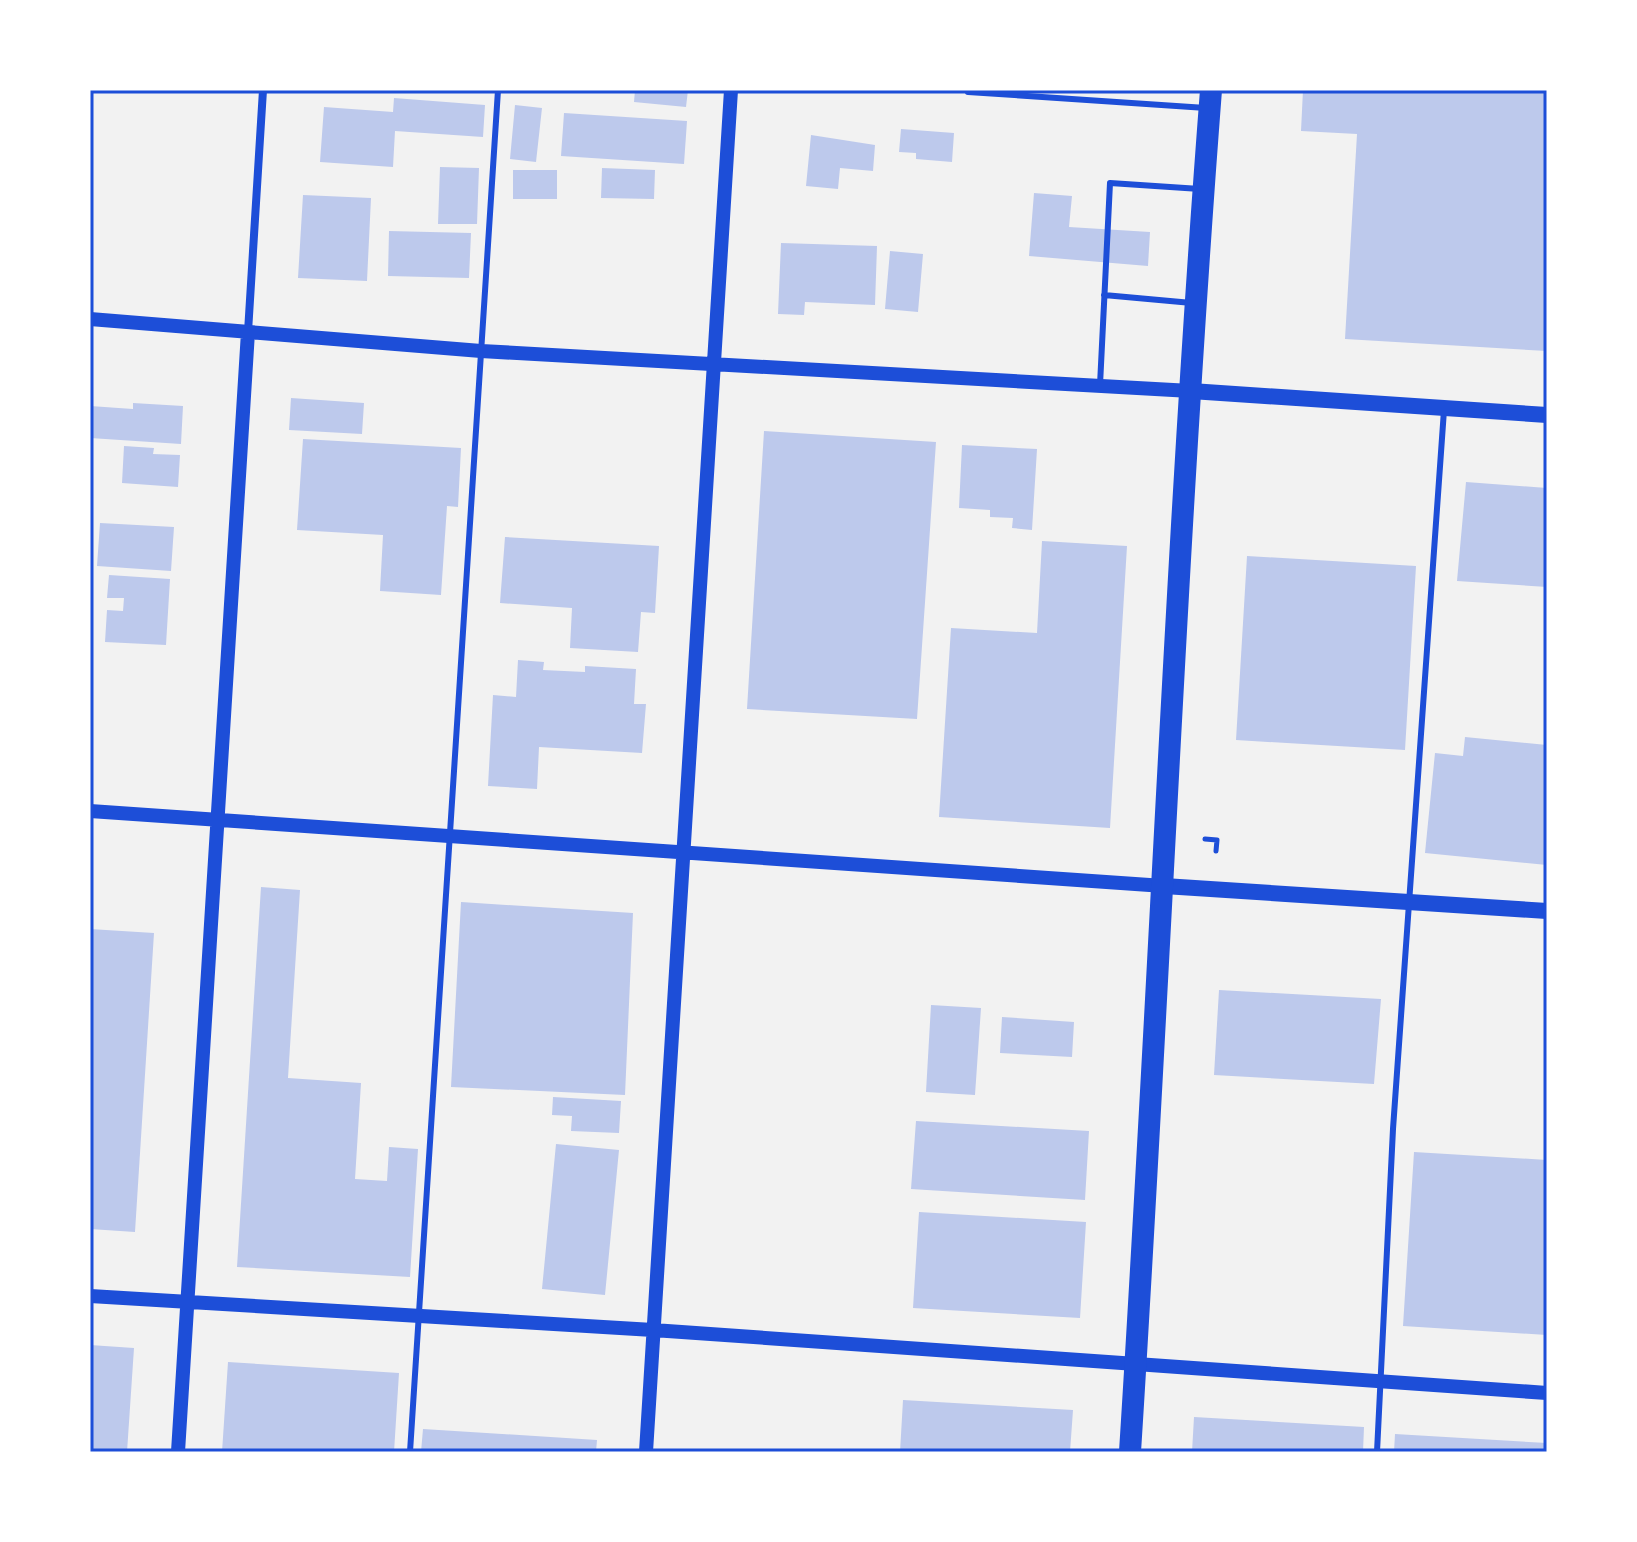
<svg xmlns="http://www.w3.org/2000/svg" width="1637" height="1542" viewBox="0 0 1637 1542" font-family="'PT Sans Narrow',sans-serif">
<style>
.building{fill:#bdc9ec}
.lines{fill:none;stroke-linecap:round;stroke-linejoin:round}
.path{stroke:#1d4ed8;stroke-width:5}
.service{stroke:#1d4ed8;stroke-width:6}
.minor{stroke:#1d4ed8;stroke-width:8}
.tertiary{stroke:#1d4ed8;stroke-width:14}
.secondary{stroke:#1d4ed8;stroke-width:16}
.trunk{stroke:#1d4ed8;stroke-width:22}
.neatline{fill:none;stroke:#1d4ed8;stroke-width:3}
</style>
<rect width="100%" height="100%" fill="#f2f2f2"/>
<!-- building -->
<path class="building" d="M 635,90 L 688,90 L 686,107 L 634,102 Z
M 1303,90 L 1547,90 L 1547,351 L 1345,339 L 1357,134 L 1301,131 Z
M 394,98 L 485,105 L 483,137 L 395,131 L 393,167 L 320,162 L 324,107 L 393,112 Z
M 515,105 L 542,108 L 536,162 L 510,159 Z
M 564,113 L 687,121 L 684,164 L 561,156 Z
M 901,129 L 954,133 L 952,162 L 916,159 L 916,153 L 899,152 Z
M 811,135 L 875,145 L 873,171 L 840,168 L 838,189 L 806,186 Z
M 440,167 L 479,168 L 477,224 L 438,224 Z
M 602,168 L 655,170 L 654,199 L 601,198 Z
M 513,170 L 557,170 L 557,199 L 513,199 Z
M 1034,193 L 1072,196 L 1069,227 L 1150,232 L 1148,266 L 1029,256 Z
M 303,195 L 371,198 L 367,281 L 298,278 Z
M 389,231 L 471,233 L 469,278 L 388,276 Z
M 781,243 L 877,246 L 875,305 L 805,302 L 804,315 L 778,314 Z
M 890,251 L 923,254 L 918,312 L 885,309 Z
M 291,398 L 364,403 L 362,434 L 289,430 Z
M 133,403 L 183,406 L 181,444 L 90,438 L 90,406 L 133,409 Z
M 764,431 L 936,442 L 917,719 L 747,709 Z
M 303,439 L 461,448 L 458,507 L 447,506 L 441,595 L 380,591 L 383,535 L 297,530 Z
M 962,445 L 1037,449 L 1032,530 L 1012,528 L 1013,518 L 990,517 L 990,510 L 959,508 Z
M 124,446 L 154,448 L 153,454 L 180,455 L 178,487 L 122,483 Z
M 1466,482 L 1547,488 L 1547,587 L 1457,581 Z
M 100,523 L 174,527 L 171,571 L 97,566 Z
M 505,537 L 659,546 L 655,613 L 641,612 L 638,652 L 570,648 L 572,608 L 500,603 Z
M 1042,541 L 1127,546 L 1110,828 L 939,817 L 951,628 L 1037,633 Z
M 1247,556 L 1416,566 L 1405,750 L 1236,740 Z
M 109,575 L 170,579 L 166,645 L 105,642 L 107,610 L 123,611 L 124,598 L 107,598 Z
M 518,660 L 544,662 L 543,670 L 585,672 L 585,666 L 636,669 L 634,704 L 646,704 L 642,753 L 539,747 L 537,789 L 488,786 L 493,695 L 516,697 Z
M 1465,737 L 1547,745 L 1547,865 L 1425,853 L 1435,753 L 1463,756 Z
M 261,887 L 300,890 L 288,1078 L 361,1083 L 355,1179 L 387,1181 L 389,1147 L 418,1149 L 410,1277 L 237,1267 Z
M 461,902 L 633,913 L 625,1095 L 451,1087 Z
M 90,929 L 154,933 L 135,1232 L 90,1229 Z
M 1219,990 L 1381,999 L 1374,1084 L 1214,1075 Z
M 931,1005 L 981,1008 L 975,1095 L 926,1092 Z
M 1002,1017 L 1074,1022 L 1072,1057 L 1000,1053 Z
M 553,1097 L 621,1101 L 619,1133 L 571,1131 L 572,1116 L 552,1115 Z
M 916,1121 L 1089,1131 L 1085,1200 L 911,1189 Z
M 556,1144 L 619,1150 L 605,1295 L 542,1289 Z
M 1414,1152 L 1547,1160 L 1547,1335 L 1403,1326 Z
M 919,1212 L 1086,1222 L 1080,1318 L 913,1308 Z
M 90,1345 L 134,1348 L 127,1452 L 90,1452 Z
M 228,1362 L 399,1373 L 394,1452 L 222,1452 Z
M 903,1400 L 1073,1410 L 1070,1452 L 900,1452 Z
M 1194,1417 L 1364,1427 L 1363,1452 L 1192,1452 Z
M 423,1429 L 597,1440 L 596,1452 L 421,1452 Z
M 1395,1434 L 1547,1443 L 1547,1452 L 1394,1452 Z"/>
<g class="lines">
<!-- path -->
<path class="path" d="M 1205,839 L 1217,840 L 1216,851"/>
<!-- service -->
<path class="service" d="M 968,92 L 1206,108
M 1104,295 L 1192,303
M 1100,385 L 1110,183 L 1200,189
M 410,1452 L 498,90
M 1377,1452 L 1393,1129 L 1444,410"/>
<!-- minor -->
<path class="minor" d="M 248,332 L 263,90"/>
<!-- tertiary -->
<path class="tertiary" d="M 90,319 L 481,351 L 1191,391
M 90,811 L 1164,886
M 90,1296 L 653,1330 L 1547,1393
M 178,1452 L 248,332
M 646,1452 L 731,90"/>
<!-- secondary -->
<path class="secondary" d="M 1191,391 L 1547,415
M 1164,886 L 1547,911"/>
<!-- trunk -->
<path class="trunk" d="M 1130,1452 C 1159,998 1176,544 1211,90"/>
</g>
<!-- border -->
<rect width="1637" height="1542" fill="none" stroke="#ffffff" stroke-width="184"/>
<rect x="92" y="92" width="1453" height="1358" class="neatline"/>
</svg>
